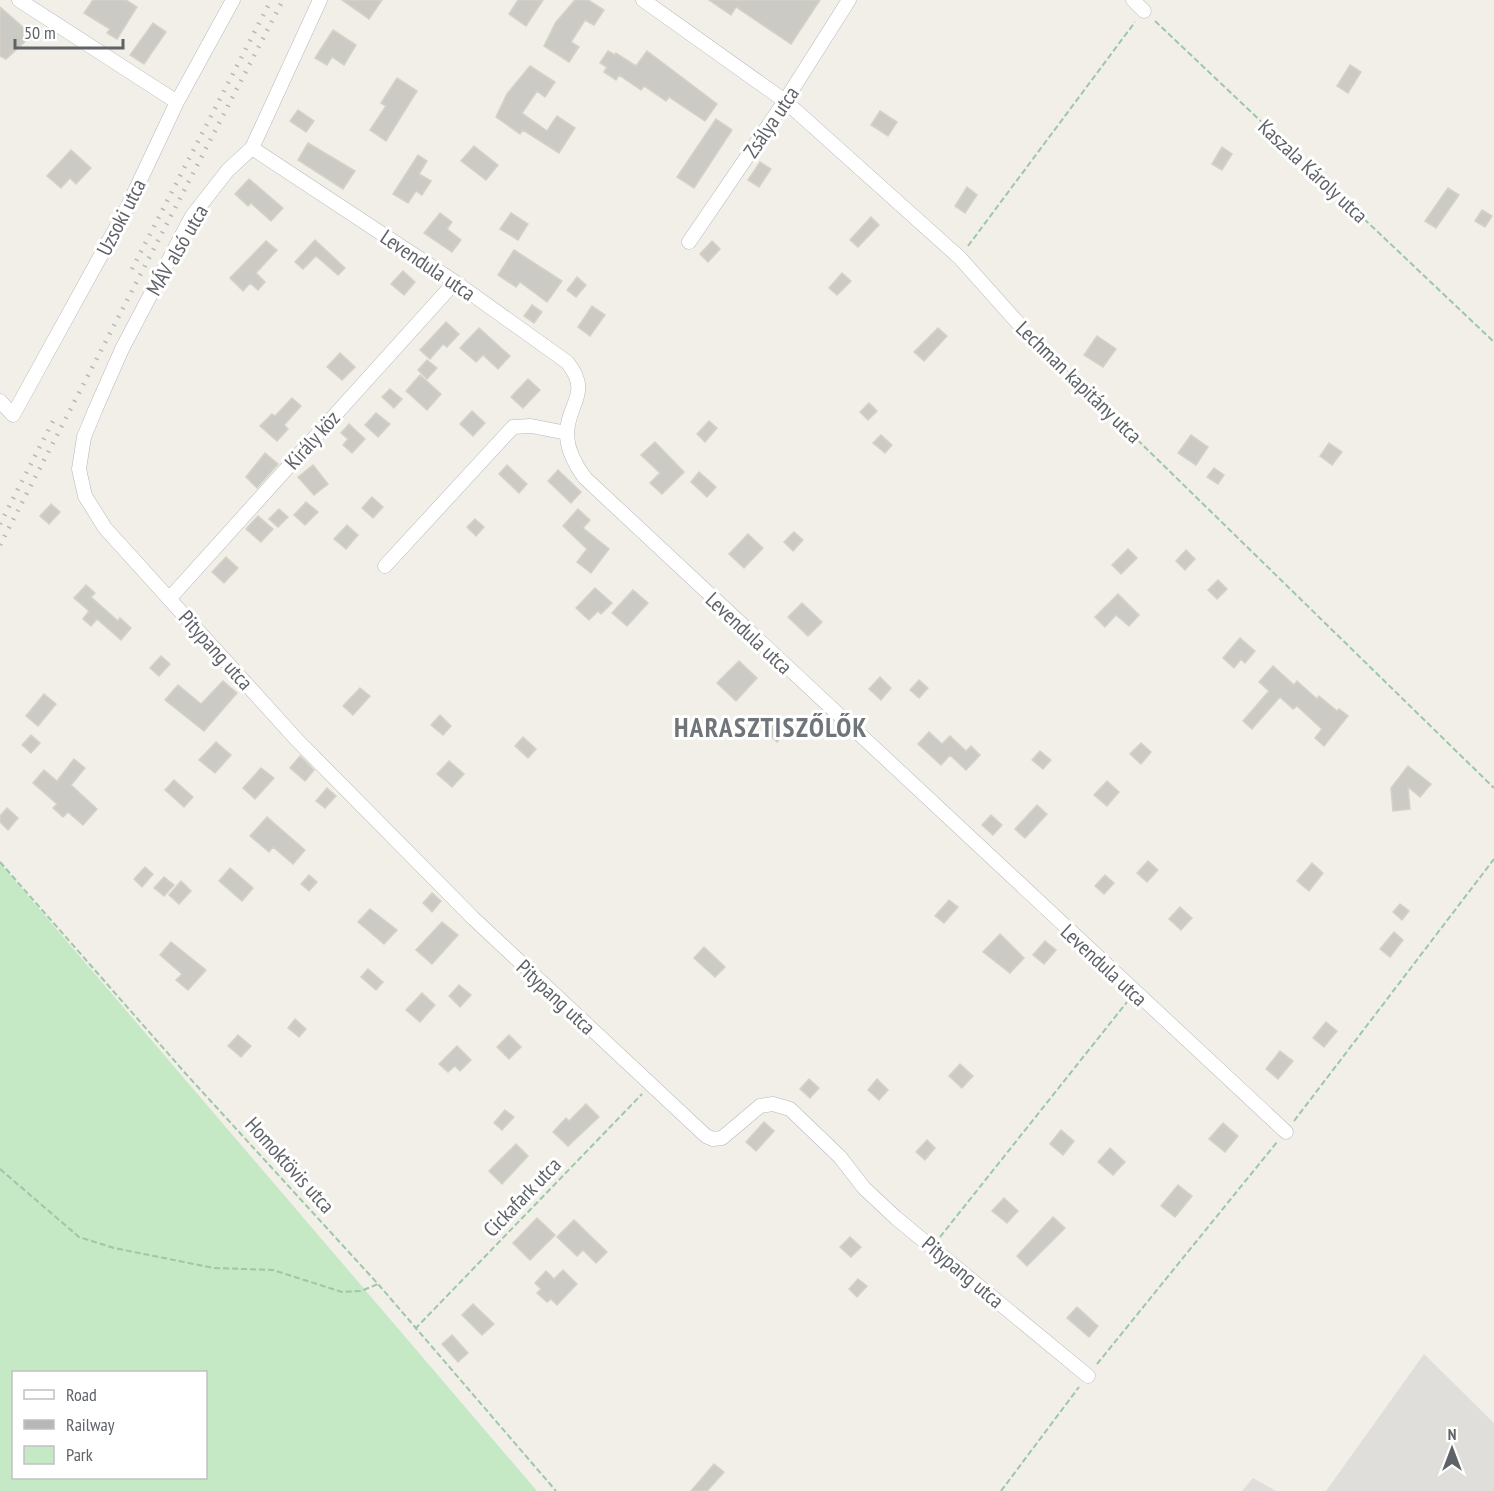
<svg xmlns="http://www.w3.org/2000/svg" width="1494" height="1491" viewBox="0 0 1494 1491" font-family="'PT Sans Narrow',sans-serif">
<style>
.industrial{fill:#e0deda}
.green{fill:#c5e8c5;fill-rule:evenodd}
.building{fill:#cccac5;stroke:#d6d1c6;stroke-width:1.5}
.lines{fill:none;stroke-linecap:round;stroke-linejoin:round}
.street-casing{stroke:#b5b8bc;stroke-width:15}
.path{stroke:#9cc7a9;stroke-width:2;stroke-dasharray:6 3;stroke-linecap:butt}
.street{stroke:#fff;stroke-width:14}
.rail{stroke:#b6b7b8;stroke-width:4.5;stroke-dasharray:1.5 8;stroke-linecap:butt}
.labels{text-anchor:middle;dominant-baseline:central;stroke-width:6;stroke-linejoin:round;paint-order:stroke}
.street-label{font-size:21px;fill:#5f6368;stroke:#fff}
.district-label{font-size:27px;font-weight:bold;letter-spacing:1.5px;fill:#70757a;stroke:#fff}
</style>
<rect width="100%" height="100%" fill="#f1efe8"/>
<!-- industrial -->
<path class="industrial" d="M 1424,1354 L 1494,1423 L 1494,1491 L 1326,1491 Z
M 1253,1478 L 1276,1491 L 1242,1491 Z"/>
<!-- green -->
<path class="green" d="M 0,863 L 537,1491 L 0,1491 ZM 14,1372 L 206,1372 L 206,1478 L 14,1478 Z"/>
<!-- building -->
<path class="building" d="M 93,0 L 126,0 L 137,7 L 117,39 L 107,33 L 110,29 L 84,13 Z
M 342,0 L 382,0 L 369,19 Z
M 518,0 L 543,0 L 526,26 L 509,14 Z
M 575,0 L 588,0 L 604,10 L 594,25 L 585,20 L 571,42 L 579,47 L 569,62 L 544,46 L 556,22 Z
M 709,0 L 820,0 L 791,44 L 736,7 L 731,15 Z
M 0,7 L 32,35 L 6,59 L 0,56 Z
M 153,23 L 166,32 L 144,64 L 130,55 Z
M 333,30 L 356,45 L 344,65 L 332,57 L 327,65 L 315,58 Z
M 608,51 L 615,55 L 616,53 L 636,66 L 647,51 L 717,104 L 705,121 L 669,97 L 666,101 L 644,86 L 641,90 L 619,75 L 616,80 L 604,72 L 607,67 L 600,63 Z
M 1350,65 L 1361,72 L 1348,93 L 1337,86 Z
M 530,66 L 555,82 L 545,97 L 537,91 L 522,113 L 547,131 L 557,116 L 575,128 L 559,153 L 523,130 L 520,134 L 496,117 L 507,94 Z
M 397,78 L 417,91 L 386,141 L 370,130 L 386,106 L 381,103 Z
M 298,110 L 314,121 L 306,132 L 290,121 Z
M 880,111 L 897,122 L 888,136 L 871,125 Z
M 716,119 L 732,130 L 694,188 L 677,177 Z
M 308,143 L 355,171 L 343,189 L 298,160 Z
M 474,146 L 498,165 L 486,180 L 461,161 Z
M 1222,147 L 1232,154 L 1222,170 L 1212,164 Z
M 71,150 L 91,168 L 76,184 L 70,178 L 61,188 L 47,176 Z
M 418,155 L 427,161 L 419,174 L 431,181 L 422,195 L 416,191 L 408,203 L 393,194 Z
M 760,162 L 771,169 L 759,187 L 748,180 Z
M 249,179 L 283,208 L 271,221 L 251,203 L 248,206 L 235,194 Z
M 967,187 L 977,195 L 965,213 L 955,206 Z
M 1448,188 L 1459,195 L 1436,228 L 1425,221 Z
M 1482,210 L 1492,216 L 1485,227 L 1475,221 Z
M 440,213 L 452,222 L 447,229 L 461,240 L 452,252 L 424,233 Z
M 511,213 L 528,224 L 518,240 L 500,229 Z
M 871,217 L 879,225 L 858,247 L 850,240 Z
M 315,240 L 345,268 L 338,275 L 316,256 L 303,269 L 295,262 Z
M 266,241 L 277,250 L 256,273 L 265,282 L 258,290 L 250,283 L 243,291 L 230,278 Z
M 712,241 L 720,249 L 708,262 L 700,254 Z
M 514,250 L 562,281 L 547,302 L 520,282 L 516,287 L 498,275 Z
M 403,271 L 415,282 L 404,295 L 391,284 Z
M 842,273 L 851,281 L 837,295 L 829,288 Z
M 577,277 L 586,285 L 576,297 L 567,290 Z
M 532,305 L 542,312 L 534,323 L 524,316 Z
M 592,306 L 605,315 L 590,336 L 578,327 Z
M 446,322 L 459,334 L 447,347 L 443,344 L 430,359 L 420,350 Z
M 479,328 L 510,356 L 498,369 L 483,355 L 476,362 L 460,348 Z
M 938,328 L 947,336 L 924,361 L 914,352 Z
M 1097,336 L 1116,349 L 1103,367 L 1084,355 Z
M 340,353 L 355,367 L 342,380 L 327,367 Z
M 427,360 L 437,368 L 427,379 L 418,370 Z
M 420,375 L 441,394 L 427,410 L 406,391 Z
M 528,379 L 540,390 L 523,408 L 511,397 Z
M 390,389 L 402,399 L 394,408 L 382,397 Z
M 292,398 L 301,406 L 284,425 L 288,429 L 277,441 L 260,426 L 272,414 L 275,416 Z
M 869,403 L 877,411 L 868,420 L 860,412 Z
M 472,411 L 485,423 L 473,436 L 460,424 Z
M 376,413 L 390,424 L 378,437 L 365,425 Z
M 709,421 L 717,428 L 705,442 L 697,434 Z
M 349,424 L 365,439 L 352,453 L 343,445 L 348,439 L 341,433 Z
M 881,435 L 892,445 L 885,453 L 873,443 Z
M 1191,435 L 1208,447 L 1196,465 L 1178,453 Z
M 655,442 L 684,472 L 662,494 L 650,483 L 660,473 L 641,455 Z
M 1329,443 L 1342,452 L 1332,465 L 1320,456 Z
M 265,453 L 278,464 L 257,488 L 246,477 Z
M 313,465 L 328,484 L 314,495 L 298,477 Z
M 507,465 L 527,484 L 519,493 L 499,474 Z
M 1214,468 L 1224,475 L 1218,484 L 1207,477 Z
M 558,470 L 581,492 L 571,503 L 548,481 Z
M 699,472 L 716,487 L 707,497 L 691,482 Z
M 372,497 L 383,507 L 373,518 L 362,508 Z
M 306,502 L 318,512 L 305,525 L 294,515 Z
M 51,504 L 60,512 L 49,524 L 40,516 Z
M 279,509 L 288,517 L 278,527 L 269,519 Z
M 578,509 L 590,520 L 583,528 L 609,549 L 591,573 L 577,562 L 587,549 L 563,526 Z
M 258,516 L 273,529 L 261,542 L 246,529 Z
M 475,519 L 484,527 L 476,536 L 467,527 Z
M 347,525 L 358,535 L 346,549 L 334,539 Z
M 794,532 L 803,540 L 793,551 L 784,542 Z
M 748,534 L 763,548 L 744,568 L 729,554 Z
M 1128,549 L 1137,558 L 1121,574 L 1112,565 Z
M 1186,550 L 1195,559 L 1185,570 L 1176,561 Z
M 226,557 L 238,568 L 224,583 L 212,572 Z
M 1218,580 L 1227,589 L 1217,599 L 1208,590 Z
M 86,585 L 95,593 L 91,597 L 118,621 L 120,618 L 131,628 L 121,640 L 97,619 L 91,626 L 83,619 L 89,611 L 74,598 Z
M 595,588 L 612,603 L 601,614 L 598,611 L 589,620 L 576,608 Z
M 633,590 L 648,603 L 627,626 L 612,613 Z
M 1118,594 L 1139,615 L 1129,626 L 1116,615 L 1105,627 L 1095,617 Z
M 802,603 L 822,622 L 808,636 L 788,617 Z
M 1240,638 L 1255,651 L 1245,663 L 1241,659 L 1234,668 L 1223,658 Z
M 161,656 L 170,664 L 159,676 L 150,668 Z
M 739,661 L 757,678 L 736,701 L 717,683 Z
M 1273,666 L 1294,685 L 1297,681 L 1317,699 L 1319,696 L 1337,711 L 1339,709 L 1348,716 L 1324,746 L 1315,738 L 1322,729 L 1297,706 L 1293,709 L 1280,697 L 1252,729 L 1243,721 L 1269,691 L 1259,682 Z
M 880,677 L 891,688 L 881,700 L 869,689 Z
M 919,680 L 928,688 L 919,698 L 910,690 Z
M 223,681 L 237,693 L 204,731 L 165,700 L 178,685 L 201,704 Z
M 360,688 L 370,696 L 353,715 L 343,706 Z
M 44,694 L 56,704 L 38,726 L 26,716 Z
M 440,715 L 451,726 L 443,735 L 431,725 Z
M 779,719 L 790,728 L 777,742 L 767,733 Z
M 929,732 L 942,744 L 950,736 L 966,751 L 971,746 L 980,755 L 966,770 L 950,755 L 941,765 L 918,744 Z
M 31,735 L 40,743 L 31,753 L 22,745 Z
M 523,737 L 536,749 L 528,758 L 515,746 Z
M 216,742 L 231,755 L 215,773 L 199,760 Z
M 1141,743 L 1151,752 L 1141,764 L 1130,754 Z
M 1040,751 L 1051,760 L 1043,769 L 1032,760 Z
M 300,756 L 314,770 L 305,781 L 290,768 Z
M 74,759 L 85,768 L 71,785 L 97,809 L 83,825 L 68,812 L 63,817 L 53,808 L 57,804 L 33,783 L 44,770 L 57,781 Z
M 449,761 L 464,774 L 452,787 L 437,774 Z
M 1408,766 L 1431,784 L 1420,797 L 1408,787 L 1410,809 L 1393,811 L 1391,788 Z
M 261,768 L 274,778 L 255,799 L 243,788 Z
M 174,780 L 193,797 L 184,807 L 165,790 Z
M 1107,781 L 1119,792 L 1107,806 L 1094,795 Z
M 327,788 L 336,796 L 325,808 L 316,801 Z
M 1037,805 L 1047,814 L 1025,838 L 1015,829 Z
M 7,808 L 18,818 L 8,830 L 0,822 L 0,816 Z
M 991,815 L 1002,825 L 993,835 L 982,825 Z
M 267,817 L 305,850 L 293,864 L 273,847 L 269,852 L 250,836 Z
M 1148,861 L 1158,870 L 1147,882 L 1137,873 Z
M 1312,863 L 1323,873 L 1309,891 L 1297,881 Z
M 145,867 L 153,874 L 142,887 L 134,879 Z
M 230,868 L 253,888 L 242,901 L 219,881 Z
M 309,875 L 317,882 L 309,891 L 301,884 Z
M 1105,875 L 1114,883 L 1104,894 L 1095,886 Z
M 164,877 L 174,885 L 164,896 L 154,888 Z
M 181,881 L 191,891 L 179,904 L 169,895 Z
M 432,893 L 441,901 L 432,912 L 423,903 Z
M 949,900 L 958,907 L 944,923 L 935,916 Z
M 1400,904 L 1409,911 L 1402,920 L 1393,912 Z
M 1180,907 L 1192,918 L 1181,930 L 1169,919 Z
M 370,909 L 397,930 L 384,944 L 358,922 Z
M 442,922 L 458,935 L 432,964 L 416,950 Z
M 1394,932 L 1403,940 L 1390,957 L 1380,949 Z
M 1000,934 L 1024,958 L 1010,973 L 983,952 Z
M 1045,941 L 1056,950 L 1044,964 L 1033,955 Z
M 171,942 L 206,970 L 188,990 L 176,980 L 182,974 L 160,955 Z
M 704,947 L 725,967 L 715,977 L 694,958 Z
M 368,969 L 383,982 L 376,990 L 361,977 Z
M 459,985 L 471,995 L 460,1007 L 449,996 Z
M 422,993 L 435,1005 L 420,1022 L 406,1010 Z
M 295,1019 L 306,1029 L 299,1037 L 288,1028 Z
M 1326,1022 L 1337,1031 L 1324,1047 L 1313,1038 Z
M 238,1035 L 251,1046 L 241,1057 L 228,1046 Z
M 509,1035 L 521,1047 L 509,1059 L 497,1047 Z
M 457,1046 L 471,1060 L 460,1071 L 455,1066 L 448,1072 L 439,1064 Z
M 1280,1051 L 1293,1061 L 1278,1079 L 1266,1069 Z
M 960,1064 L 973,1076 L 962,1088 L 949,1076 Z
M 809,1079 L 819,1088 L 810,1098 L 800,1089 Z
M 877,1079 L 888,1090 L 879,1100 L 868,1090 Z
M 586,1104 L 599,1117 L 568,1146 L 553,1132 L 566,1118 L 569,1121 Z
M 505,1110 L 514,1117 L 502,1130 L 494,1123 Z
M 764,1122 L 774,1131 L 756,1151 L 746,1142 Z
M 1223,1123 L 1238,1136 L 1225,1152 L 1209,1139 Z
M 1061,1130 L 1074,1141 L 1063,1155 L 1050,1144 Z
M 927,1140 L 935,1148 L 925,1160 L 916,1152 Z
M 516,1144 L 528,1156 L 502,1184 L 489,1171 Z
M 1110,1148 L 1125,1162 L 1113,1175 L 1098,1162 Z
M 1178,1185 L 1192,1196 L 1175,1217 L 1161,1206 Z
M 1004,1198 L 1018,1211 L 1007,1223 L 992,1211 Z
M 1053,1217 L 1065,1228 L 1027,1266 L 1017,1256 Z
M 537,1218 L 555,1235 L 530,1260 L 513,1243 Z
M 574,1220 L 607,1252 L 596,1263 L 583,1250 L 577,1256 L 557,1237 Z
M 850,1237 L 861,1247 L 851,1257 L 840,1247 Z
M 563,1270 L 577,1284 L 557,1305 L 551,1299 L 547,1302 L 537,1293 L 541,1289 L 535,1283 L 546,1271 L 554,1279 Z
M 858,1279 L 867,1286 L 857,1297 L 849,1289 Z
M 473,1304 L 494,1324 L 482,1335 L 462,1315 Z
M 1077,1307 L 1098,1326 L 1089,1337 L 1067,1318 Z
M 452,1335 L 468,1353 L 458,1362 L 442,1344 Z
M 714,1464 L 724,1472 L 707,1491 L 691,1491 Z"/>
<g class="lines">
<defs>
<path id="street" d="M 19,0 L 177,102
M 320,0 L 252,148 L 228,170 L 192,216 L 122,349 L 96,408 L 84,437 L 79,469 L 85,496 L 105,528 L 297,740 L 473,918 L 706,1136 L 713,1139 L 722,1138 L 760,1106 L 773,1104 L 790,1109 L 840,1157 L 864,1188 L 896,1218 L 1088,1376
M 643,0 L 785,101 L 960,258 L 1018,323
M 1133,0 L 1144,11
M 252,148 L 455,282 L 567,362 C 593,394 566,404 567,436 C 568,451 576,466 585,478 L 1286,1132
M 689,242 L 785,101 L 849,0
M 0,401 L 13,415 L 127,208 L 177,102 L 233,0
M 385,566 L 513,427 L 531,426 L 567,433
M 169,599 L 455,282"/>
</defs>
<!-- street casing -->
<use href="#street" class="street-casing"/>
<!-- path -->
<path class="path" d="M 1155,21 L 1494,342
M 968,246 L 1135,22
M 1028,333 L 1494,788
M 0,862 L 186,1074 L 378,1284 L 556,1491
M 1294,1121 L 1494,859
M 0,1169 L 79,1237 L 114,1248 L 214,1268 L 273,1270 L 342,1292 L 361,1291 L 378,1284
M 940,1237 L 1127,1002
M 415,1329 L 642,1094
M 1097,1364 L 1277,1142
M 1001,1491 L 1079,1387"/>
<!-- street -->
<use href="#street" class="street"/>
<!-- rail -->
<path class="rail" d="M 132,269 L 271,0
M 0,524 L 53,421
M 0,545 L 283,0"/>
</g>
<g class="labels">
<!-- street labels -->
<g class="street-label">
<text transform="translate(771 122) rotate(-56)">Zsálya utca</text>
<text transform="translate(1313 171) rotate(43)">Kaszala Károly utca</text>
<text transform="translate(121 217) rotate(-63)">Uzsoki utca</text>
<text transform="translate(177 250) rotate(-60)">MÁV alsó utca</text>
<text transform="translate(428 265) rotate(34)">Levendula utca</text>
<text transform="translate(1079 382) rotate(44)">Lechman kapitány utca</text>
<text transform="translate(312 440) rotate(-48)">Király köz</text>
<text transform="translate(749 633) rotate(43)">Levendula utca</text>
<text transform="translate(216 650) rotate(48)">Pitypang utca</text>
<text transform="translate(1104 965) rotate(43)">Levendula utca</text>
<text transform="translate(556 997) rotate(43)">Pitypang utca</text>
<text transform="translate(290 1165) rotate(48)">Homoktövis utca</text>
<text transform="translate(522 1197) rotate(-46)">Cickafark utca</text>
<text transform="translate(963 1272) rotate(40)">Pitypang utca</text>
</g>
<!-- district labels -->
<g class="district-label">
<text x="771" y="727">HARASZTISZŐLŐK</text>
</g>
</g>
<!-- legend -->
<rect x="12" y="1371" width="195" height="108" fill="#ffffff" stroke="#bfc1c3" stroke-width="1.5"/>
<rect x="24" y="1390" width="30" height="9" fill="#ffffff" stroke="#bfc1c3" stroke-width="1.5"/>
<text x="66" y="1401" font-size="18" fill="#5f6368">Road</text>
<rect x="24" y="1420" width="30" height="9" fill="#b6b7b8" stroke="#bfc1c3" stroke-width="1.5"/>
<text x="66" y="1431" font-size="18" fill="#5f6368">Railway</text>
<rect x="24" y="1446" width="30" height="18" fill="#c5e8c5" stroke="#bfc1c3" stroke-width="1.5"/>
<text x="66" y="1461" font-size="18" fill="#5f6368">Park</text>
<!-- north arrow -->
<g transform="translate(1452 1449)" stroke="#ffffff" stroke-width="4.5" paint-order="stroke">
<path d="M0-4.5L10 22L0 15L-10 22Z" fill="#5f6368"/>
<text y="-9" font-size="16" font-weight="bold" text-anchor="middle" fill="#5f6368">N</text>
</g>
<!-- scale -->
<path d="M15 39v9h108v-9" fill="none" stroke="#5f6368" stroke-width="3"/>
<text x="24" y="39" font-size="18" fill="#5f6368" stroke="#ffffff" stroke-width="4.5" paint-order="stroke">50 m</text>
</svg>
